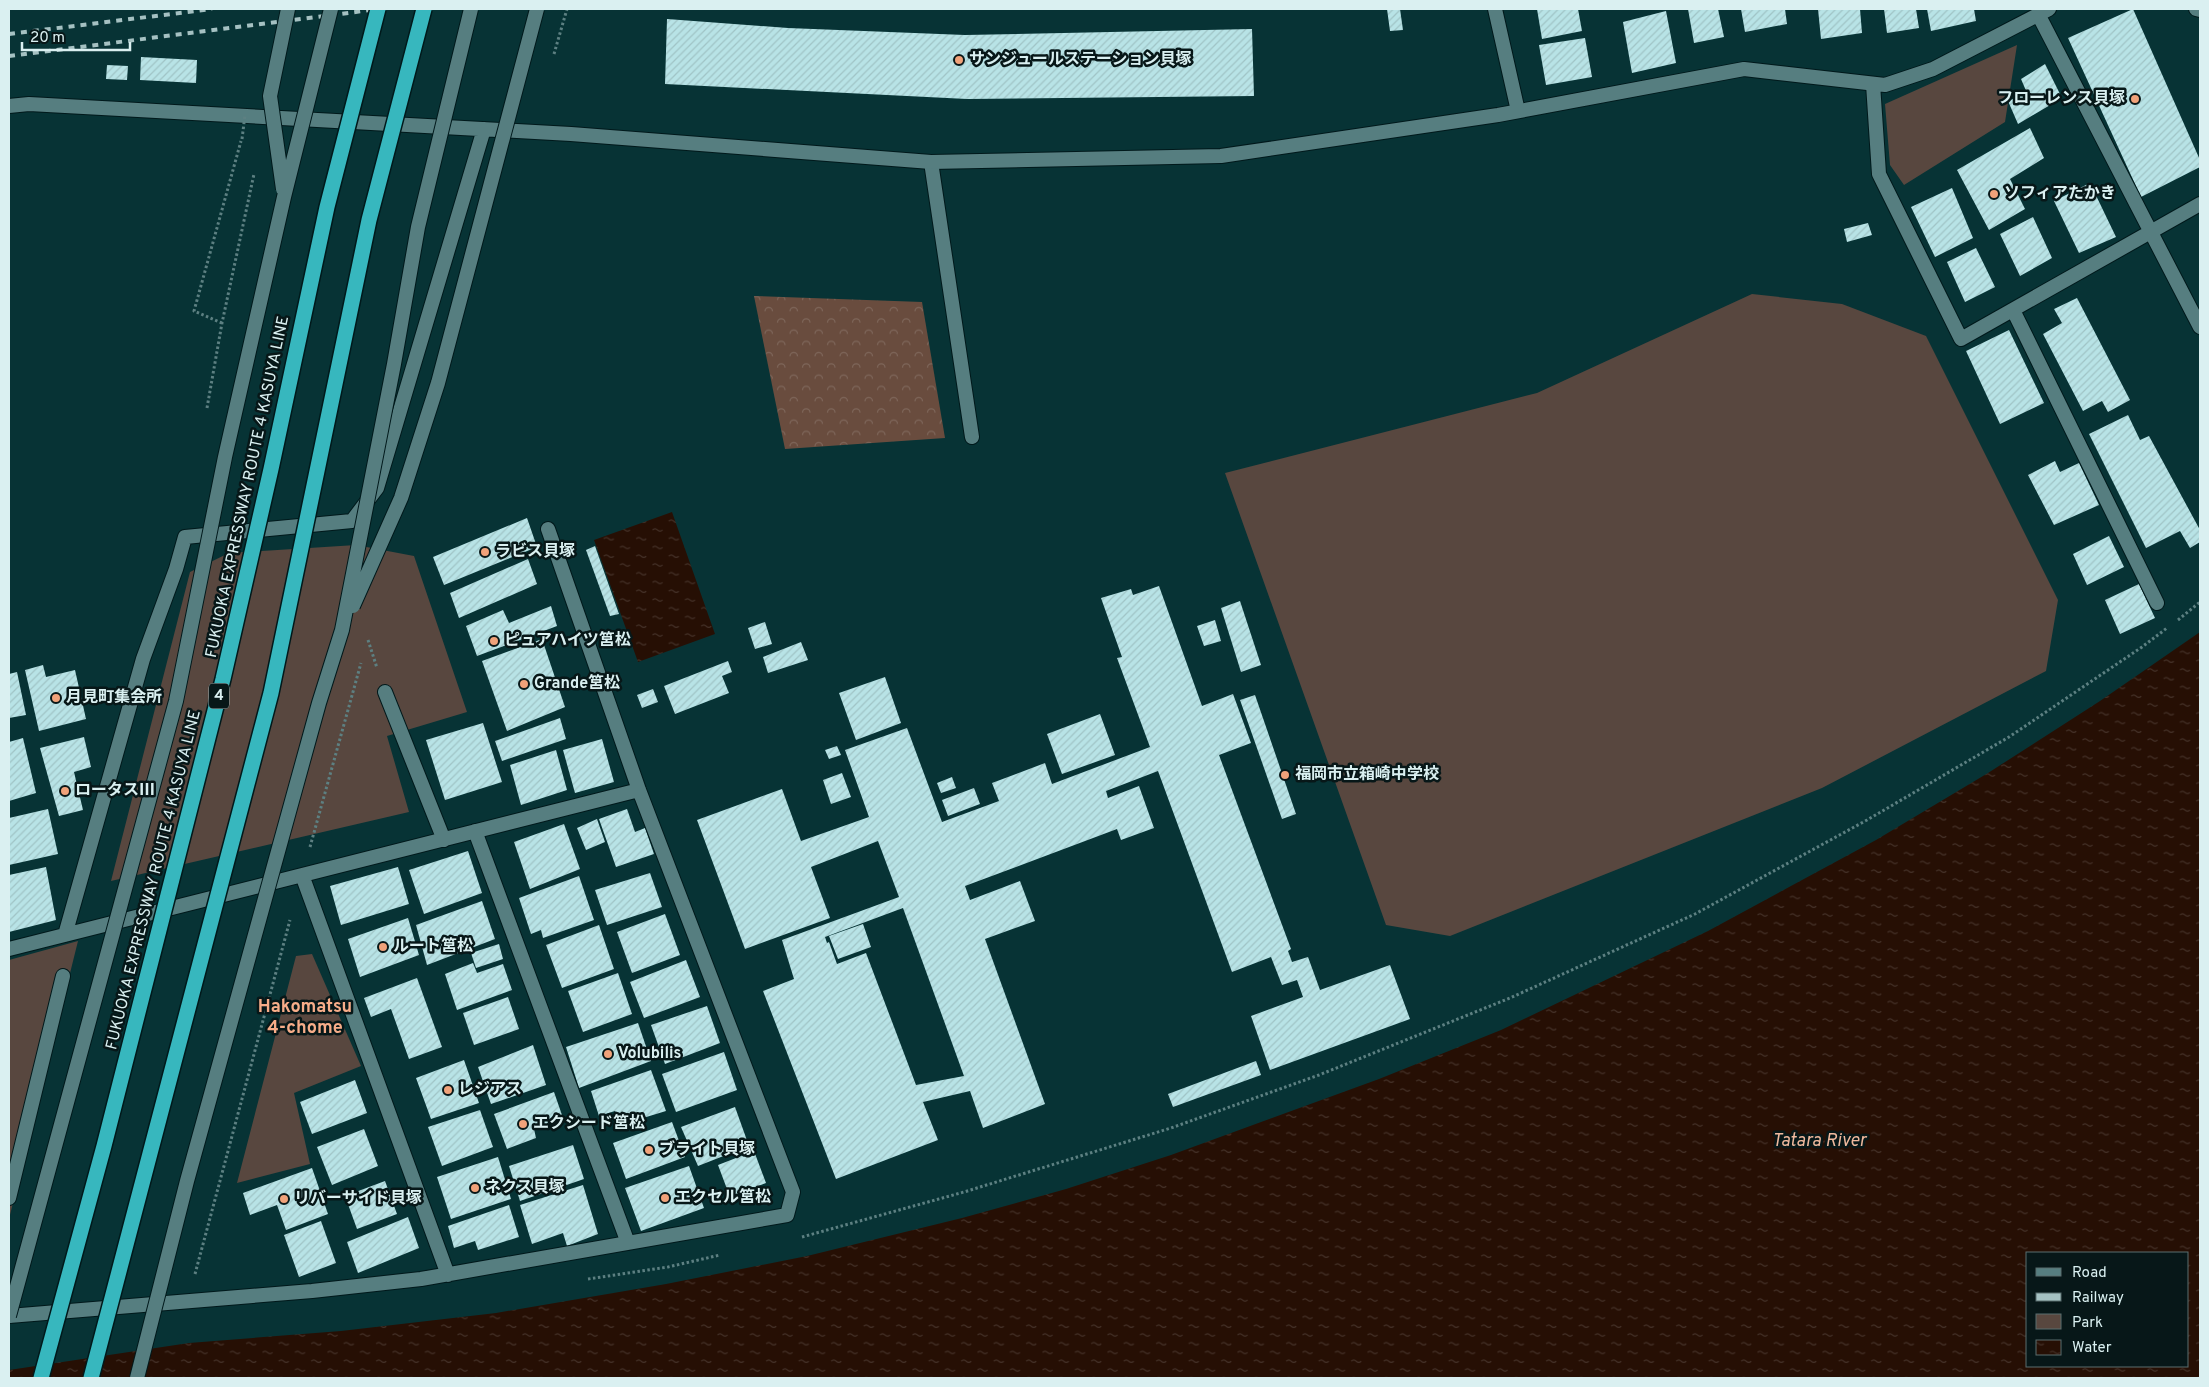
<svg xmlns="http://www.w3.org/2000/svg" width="2209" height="1387" viewBox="0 0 2209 1387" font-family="Overpass,'Noto Sans JP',sans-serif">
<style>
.forest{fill:url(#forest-crowns)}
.park{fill:#58473f}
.water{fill:url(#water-ripples);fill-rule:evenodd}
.building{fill:url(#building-hatch);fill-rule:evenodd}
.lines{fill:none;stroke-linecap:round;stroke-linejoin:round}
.service-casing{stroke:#00191b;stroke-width:16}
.pedestrian-casing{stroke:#00191b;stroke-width:16}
.minor-casing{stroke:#00191b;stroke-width:16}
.path{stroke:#5d8082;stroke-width:3;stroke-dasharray:2.5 2.5;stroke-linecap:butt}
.service{stroke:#567e80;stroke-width:14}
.pedestrian{stroke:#567e80;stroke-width:14}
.minor{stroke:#567e80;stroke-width:14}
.rail{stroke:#a5c1c2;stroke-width:4;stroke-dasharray:6 6;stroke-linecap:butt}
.tertiary-bridge-casing{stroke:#00191b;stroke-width:16;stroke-linecap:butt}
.motorway-bridge-casing{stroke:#00191b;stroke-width:18;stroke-linecap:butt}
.path-bridge{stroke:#5d8082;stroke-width:3;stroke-dasharray:2.5 2.5;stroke-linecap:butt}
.tertiary-bridge{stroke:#567e80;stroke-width:14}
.motorway-bridge{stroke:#37b7be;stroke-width:15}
.poi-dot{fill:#f0a27a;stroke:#071718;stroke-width:2}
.labels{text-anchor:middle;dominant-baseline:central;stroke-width:5;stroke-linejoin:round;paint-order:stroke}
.shield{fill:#071718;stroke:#9bafb0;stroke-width:1}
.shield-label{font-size:15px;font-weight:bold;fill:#daf0f1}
.poi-label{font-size:16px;font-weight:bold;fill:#daf0f1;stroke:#071718;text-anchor:start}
.street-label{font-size:16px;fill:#daf0f1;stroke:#071718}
.neighbourhood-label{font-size:18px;font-weight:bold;fill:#f7ad89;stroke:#071718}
.water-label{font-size:18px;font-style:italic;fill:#f0b99d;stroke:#071718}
</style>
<defs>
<pattern id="forest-crowns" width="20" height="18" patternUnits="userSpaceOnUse" patternTransform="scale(1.25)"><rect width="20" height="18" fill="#694c3e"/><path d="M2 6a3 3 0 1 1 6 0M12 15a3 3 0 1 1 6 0" fill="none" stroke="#7e665a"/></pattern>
<pattern id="water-ripples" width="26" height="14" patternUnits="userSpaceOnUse" patternTransform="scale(1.25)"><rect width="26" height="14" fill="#260f04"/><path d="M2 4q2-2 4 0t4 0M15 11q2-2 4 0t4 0" fill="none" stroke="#453229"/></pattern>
<pattern id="building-hatch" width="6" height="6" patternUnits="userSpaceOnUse" patternTransform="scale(1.25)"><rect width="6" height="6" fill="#b8e3e6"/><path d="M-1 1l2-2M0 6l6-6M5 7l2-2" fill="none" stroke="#a0c4c6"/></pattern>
</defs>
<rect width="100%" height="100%" fill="#073335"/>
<!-- forest -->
<path class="forest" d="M 754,296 L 922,302 L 945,438 L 785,449 Z"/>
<!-- park -->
<path class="park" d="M 2017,45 L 2005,122 L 1904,185 L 1890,165 L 1885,104 Z
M 1752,294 L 1842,304 L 1926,336 L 2058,600 L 2046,671 L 1822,788 L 1450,936 L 1386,925 L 1225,473 L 1537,393 Z
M 356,545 L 414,556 L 467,712 L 387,736 L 409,812 L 111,881 L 190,572 L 229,553 Z
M 78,941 L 9,1219 L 9,960 Z
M 312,954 L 361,1066 L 294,1093 L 310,1164 L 237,1183 L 296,956 Z"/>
<!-- water -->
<path class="water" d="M 672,512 L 715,634 L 638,662 L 594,540 Z
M 2200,632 L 2200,1378 L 9,1378 L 9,1370 L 189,1343 L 341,1331 L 496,1313 L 666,1284 L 807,1256 L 962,1218 L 1066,1189 L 1171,1155 L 1379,1079 L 1501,1030 L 1708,931 L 1876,840 L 1988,773 L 2100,701 ZM 2028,1253 L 2188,1253 L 2188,1366 L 2028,1366 Z"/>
<!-- building -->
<path class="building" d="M 1387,9 L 1400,9 L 1403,30 L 1390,31 Z
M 1537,9 L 1578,9 L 1582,31 L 1542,39 Z
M 1688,9 L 1718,9 L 1724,37 L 1694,43 Z
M 1741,9 L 1785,9 L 1787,24 L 1745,32 Z
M 1818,9 L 1860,9 L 1862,33 L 1821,39 Z
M 1884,9 L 1916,9 L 1919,28 L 1887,33 Z
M 1927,9 L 1974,9 L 1976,21 L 1931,31 Z
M 2133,9 L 2200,160 L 2200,167 L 2141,197 L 2068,38 Z
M 1666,11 L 1676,63 L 1632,73 L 1623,22 Z
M 667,19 L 788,28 L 965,35 L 1252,29 L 1254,96 L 967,99 L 665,84 Z
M 1585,38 L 1592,77 L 1546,85 L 1539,45 Z
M 141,57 L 197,60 L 196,83 L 140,80 Z
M 2045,64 L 2062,98 L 2018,124 L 2008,101 L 2027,93 L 2021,79 Z
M 107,65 L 128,66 L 127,80 L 106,79 Z
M 2030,128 L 2044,158 L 2010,179 L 2025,209 L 1989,230 L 1957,170 Z
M 2090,183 L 2116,237 L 2079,253 L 2054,201 Z
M 1952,188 L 1973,238 L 1935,257 L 1911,207 Z
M 2033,217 L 2052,258 L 2020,276 L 2000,234 Z
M 1868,223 L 1872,235 L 1847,242 L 1844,229 Z
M 1976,248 L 1995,287 L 1965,302 L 1947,262 Z
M 2077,298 L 2130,400 L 2108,412 L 2102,401 L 2083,411 L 2043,334 L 2062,323 L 2054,309 Z
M 2009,330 L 2044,403 L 2000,424 L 1966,351 Z
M 2128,415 L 2140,440 L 2149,436 L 2200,530 L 2200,542 L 2190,548 L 2180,531 L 2146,548 L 2089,434 Z
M 2055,461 L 2060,472 L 2079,463 L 2099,505 L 2054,525 L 2028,475 Z
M 527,518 L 537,547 L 444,585 L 433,557 Z
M 2109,536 L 2124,567 L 2087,585 L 2073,554 Z
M 595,546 L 619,614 L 610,616 L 586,550 Z
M 528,559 L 537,584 L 459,618 L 450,593 Z
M 2139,584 L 2155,618 L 2120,634 L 2105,600 Z
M 1159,586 L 1202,706 L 1233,694 L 1251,743 L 1219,755 L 1291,949 L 1288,951 L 1292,962 L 1308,957 L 1320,990 L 1390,965 L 1410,1019 L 1270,1070 L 1251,1016 L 1303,997 L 1297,980 L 1282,985 L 1271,957 L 1232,972 L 1158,771 L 1106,791 L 1108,798 L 1139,786 L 1154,828 L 1121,840 L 1117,829 L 965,886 L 970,900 L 1020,881 L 1035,921 L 985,939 L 1045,1104 L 983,1128 L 970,1091 L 923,1102 L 938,1140 L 836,1179 L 763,991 L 794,979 L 782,940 L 899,897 L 878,841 L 811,867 L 830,918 L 745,949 L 697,820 L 782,789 L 801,841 L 869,817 L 845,750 L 907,728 L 942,822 L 999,801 L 992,783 L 1045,763 L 1052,784 L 1150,747 L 1117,658 L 1122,657 L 1101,598 L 1131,589 L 1133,595 ZM 903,908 L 964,1076 L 916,1085 L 866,953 L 837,964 L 829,942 L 827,943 L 825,937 Z
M 1240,601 L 1261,665 L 1241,672 L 1221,608 Z
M 551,606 L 557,626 L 477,656 L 466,626 L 503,610 L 509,623 Z
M 1215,620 L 1221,641 L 1204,646 L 1197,626 Z
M 765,622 L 772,644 L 755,649 L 748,628 Z
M 542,639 L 565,707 L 507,731 L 482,661 Z
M 801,642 L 808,660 L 768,673 L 763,657 Z
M 728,661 L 732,672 L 722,676 L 729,693 L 675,714 L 664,686 Z
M 43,665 L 46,677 L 75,670 L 86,719 L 39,731 L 25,670 Z
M 17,672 L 26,715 L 9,718 L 9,674 Z
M 885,677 L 901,723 L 856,740 L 839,693 Z
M 653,689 L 658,702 L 642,708 L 637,695 Z
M 1255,695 L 1296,814 L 1282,819 L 1240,700 Z
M 1100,714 L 1115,755 L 1062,774 L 1047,734 Z
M 560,718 L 566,739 L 502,761 L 495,741 Z
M 483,723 L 502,782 L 445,800 L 426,740 Z
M 84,737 L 91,767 L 74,772 L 83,810 L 59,816 L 40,748 Z
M 23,738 L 36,793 L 9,801 L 9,742 Z
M 602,739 L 614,782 L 575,793 L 563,750 Z
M 837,746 L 841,755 L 829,759 L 825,750 Z
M 556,750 L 567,790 L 521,805 L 510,765 Z
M 842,773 L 851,797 L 831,804 L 823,780 Z
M 952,777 L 956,788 L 941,793 L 937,783 Z
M 974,788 L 980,804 L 948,816 L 942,800 Z
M 48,809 L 58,854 L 9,865 L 9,818 Z
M 627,809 L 635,832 L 645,828 L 654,854 L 616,867 L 599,819 Z
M 597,819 L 605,842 L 586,850 L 577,828 Z
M 564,824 L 580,869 L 530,889 L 514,842 Z
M 468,851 L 482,893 L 424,914 L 409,870 Z
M 46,867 L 56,920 L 9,932 L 9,875 Z
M 398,867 L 409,904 L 341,925 L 330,886 Z
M 650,873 L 662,907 L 607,925 L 595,890 Z
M 579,876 L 594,920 L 543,938 L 541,930 L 531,934 L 519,898 Z
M 482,901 L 495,939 L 427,965 L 416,925 Z
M 665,914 L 680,955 L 632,973 L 617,932 Z
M 408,918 L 419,955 L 360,977 L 348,939 Z
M 863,924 L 871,947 L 838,959 L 829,936 Z
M 599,925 L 614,969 L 562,988 L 546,945 Z
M 499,944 L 503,959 L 476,968 L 471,953 Z
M 686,960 L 700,997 L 644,1018 L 630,982 Z
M 473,963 L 477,973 L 503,964 L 512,990 L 457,1010 L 445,974 Z
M 618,973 L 632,1014 L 583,1032 L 568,991 Z
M 417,978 L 442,1047 L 409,1059 L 391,1009 L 371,1017 L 364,998 Z
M 508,997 L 519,1029 L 474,1045 L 463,1013 Z
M 707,1006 L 720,1043 L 665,1064 L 651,1025 Z
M 638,1023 L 651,1061 L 579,1088 L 566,1047 Z
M 533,1045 L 546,1085 L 491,1104 L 478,1067 Z
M 724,1052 L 737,1090 L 676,1112 L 662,1074 Z
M 464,1060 L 479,1103 L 431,1119 L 416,1078 Z
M 1256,1061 L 1261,1075 L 1173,1107 L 1168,1094 Z
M 651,1070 L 666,1111 L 620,1125 L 615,1111 L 599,1116 L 591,1091 Z
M 355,1080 L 367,1113 L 312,1134 L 300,1102 Z
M 554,1092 L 563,1118 L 534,1129 L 536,1138 L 507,1149 L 494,1114 Z
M 735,1107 L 749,1146 L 698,1166 L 681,1127 Z
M 480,1110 L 493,1147 L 442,1166 L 428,1127 Z
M 672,1122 L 685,1157 L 626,1179 L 613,1143 Z
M 364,1129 L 378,1166 L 332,1185 L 317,1147 Z
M 573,1145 L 584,1179 L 520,1201 L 509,1166 Z
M 754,1151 L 766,1183 L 730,1197 L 718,1165 Z
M 498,1157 L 511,1199 L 451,1219 L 437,1177 Z
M 689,1166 L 704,1208 L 641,1231 L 625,1188 Z
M 312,1168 L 328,1214 L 286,1230 L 277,1205 L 250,1215 L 243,1193 Z
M 385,1181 L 397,1214 L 357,1229 L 345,1196 Z
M 583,1185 L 598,1234 L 567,1246 L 563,1233 L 532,1244 L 520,1205 Z
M 509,1205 L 519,1237 L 478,1250 L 475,1241 L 454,1248 L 448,1226 Z
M 408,1217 L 419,1248 L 358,1273 L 347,1242 Z
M 321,1221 L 336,1263 L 299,1277 L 284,1235 Z"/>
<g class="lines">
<defs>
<path id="service" d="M 931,162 L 972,437"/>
<path id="pedestrian" d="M 9,1198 L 63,976"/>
<path id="minor" d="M 1495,9 L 1518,111
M 2196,9 L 2200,10
M 2038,14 L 2200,327
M 1873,84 L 1879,174 L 1961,339 L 2200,204
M 9,106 L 29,104 L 571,134 L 931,162 L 1221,156 L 1498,115 L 1744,69 L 1885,85 L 1933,69 L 2049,9
M 2013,310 L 2157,603
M 385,692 L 444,840
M 475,831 L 628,1243
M 302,875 L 448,1275
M 65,935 L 143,659 L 176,569 L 185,537 L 352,521 L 377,488 L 484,129
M 9,949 L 639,790
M 9,1316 L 312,1291 L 421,1279 L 787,1215 L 793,1192 L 639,790 L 548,529"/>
</defs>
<!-- service casing -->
<use href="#service" class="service-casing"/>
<!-- pedestrian casing -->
<use href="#pedestrian" class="pedestrian-casing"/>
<!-- minor casing -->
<use href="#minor" class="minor-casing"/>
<!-- path -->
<path class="path" d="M 222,323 L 194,311 L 241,141
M 207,408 L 222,323 L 254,174
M 2178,620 L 2200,602
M 368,640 L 377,668
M 310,847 L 361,663
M 802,1237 L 964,1192 L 1171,1128 L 1319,1075 L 1510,998 L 1695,914 L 1867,820 L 2009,737 L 2142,647 L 2167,628
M 195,1274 L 290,920
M 588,1279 L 668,1267 L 720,1255"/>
<!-- service -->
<use href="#service" class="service"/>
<!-- pedestrian -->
<use href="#pedestrian" class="pedestrian"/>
<!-- minor -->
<use href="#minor" class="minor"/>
<!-- rail -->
<path class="rail" d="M 9,34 L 212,9
M 9,56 L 379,9"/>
<defs>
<path id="tertiary-bridge" d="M 283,189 L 270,96 L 288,9
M 353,606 L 401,498 L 438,383 L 537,9
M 9,1316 L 176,701 L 225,457 L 284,197 L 331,9
M 137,1378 L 187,1181 L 319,703 L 342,630 L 394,364 L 418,227 L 471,9"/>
<path id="motorway-bridge" d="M 41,1378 L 104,1146 L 223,679 L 271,469 L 327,207 L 378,9
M 91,1378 L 271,693 L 369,220 L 424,9"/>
</defs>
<!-- tertiary-bridge casing -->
<use href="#tertiary-bridge" class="tertiary-bridge-casing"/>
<!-- motorway-bridge casing -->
<use href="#motorway-bridge" class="motorway-bridge-casing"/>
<!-- path-bridge -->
<path class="path-bridge" d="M 554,54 L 567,9
M 242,139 L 245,115"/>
<!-- tertiary-bridge -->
<use href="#tertiary-bridge" class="tertiary-bridge"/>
<!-- motorway-bridge -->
<use href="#motorway-bridge" class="motorway-bridge"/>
</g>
<!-- markers -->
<g class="poi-dot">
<circle cx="959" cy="60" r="5"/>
<circle cx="2135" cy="99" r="5"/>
<circle cx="1994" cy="194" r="5"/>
<circle cx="485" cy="552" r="5"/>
<circle cx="494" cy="641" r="5"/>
<circle cx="524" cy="684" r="5"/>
<circle cx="56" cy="698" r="5"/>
<circle cx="1285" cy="775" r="5"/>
<circle cx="65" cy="791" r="5"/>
<circle cx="383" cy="947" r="5"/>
<circle cx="608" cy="1054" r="5"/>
<circle cx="448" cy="1090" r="5"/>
<circle cx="523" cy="1124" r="5"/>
<circle cx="649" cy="1150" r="5"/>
<circle cx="475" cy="1188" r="5"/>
<circle cx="665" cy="1198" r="5"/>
<circle cx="284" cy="1199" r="5"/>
</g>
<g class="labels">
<!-- shield labels -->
<rect class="shield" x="209" y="683.5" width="20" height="25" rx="4"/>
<g class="shield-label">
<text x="219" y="696">4</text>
</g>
<!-- poi labels -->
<g class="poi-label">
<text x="969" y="60">サンジュールステーション貝塚</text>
<text x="2125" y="99" text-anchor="end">フローレンス貝塚</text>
<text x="2004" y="194">ソフィアたかき</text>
<text x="495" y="552">ラビス貝塚</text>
<text x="504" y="641">ピュアハイツ筥松</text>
<text x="534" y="684">Grande筥松</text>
<text x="66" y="698">月見町集会所</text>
<text x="1295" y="775">福岡市立箱崎中学校</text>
<text x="75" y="791">ロータスⅢ</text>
<text x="393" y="947">ルート筥松</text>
<text x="618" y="1054">Volubilis</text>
<text x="458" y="1090">レジアス</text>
<text x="533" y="1124">エクシード筥松</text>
<text x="659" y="1150">ブライト貝塚</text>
<text x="485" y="1188">ネクス貝塚</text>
<text x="675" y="1198">エクセル筥松</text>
<text x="294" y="1199">リバーサイド貝塚</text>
</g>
<!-- street labels -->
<g class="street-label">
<text transform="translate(248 487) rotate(-78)">FUKUOKA EXPRESSWAY ROUTE 4 KASUYA LINE</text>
<text transform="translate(154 880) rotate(-76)">FUKUOKA EXPRESSWAY ROUTE 4 KASUYA LINE</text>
</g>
<!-- neighbourhood labels -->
<g class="neighbourhood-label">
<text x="305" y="1007">Hakomatsu<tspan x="305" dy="21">4-chome</tspan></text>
</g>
<!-- water labels -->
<g class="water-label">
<text x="1819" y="1141">Tatara River</text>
</g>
</g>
<!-- border -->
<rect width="2209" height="1387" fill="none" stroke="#daf0f1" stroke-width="20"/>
<!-- legend -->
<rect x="2026" y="1252" width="162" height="115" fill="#071718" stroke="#5b6e6f"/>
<rect x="2036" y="1268" width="25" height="8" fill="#567e80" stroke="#5b6e6f"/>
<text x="2072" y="1277" font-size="15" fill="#daf0f1">Road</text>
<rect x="2036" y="1293" width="25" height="8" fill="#a5c1c2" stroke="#5b6e6f"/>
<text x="2072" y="1302" font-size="15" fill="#daf0f1">Railway</text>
<rect x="2036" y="1314" width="25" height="15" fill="#58473f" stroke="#5b6e6f"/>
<text x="2072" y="1327" font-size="15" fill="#daf0f1">Park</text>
<rect x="2036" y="1340" width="25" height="15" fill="url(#water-ripples)" stroke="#5b6e6f"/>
<text x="2072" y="1352" font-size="15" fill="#daf0f1">Water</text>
<!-- scale -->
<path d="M22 42v8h108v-8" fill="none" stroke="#daf0f1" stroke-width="2.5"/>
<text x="30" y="42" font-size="15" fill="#daf0f1" stroke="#071718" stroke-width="4" paint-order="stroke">20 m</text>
</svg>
